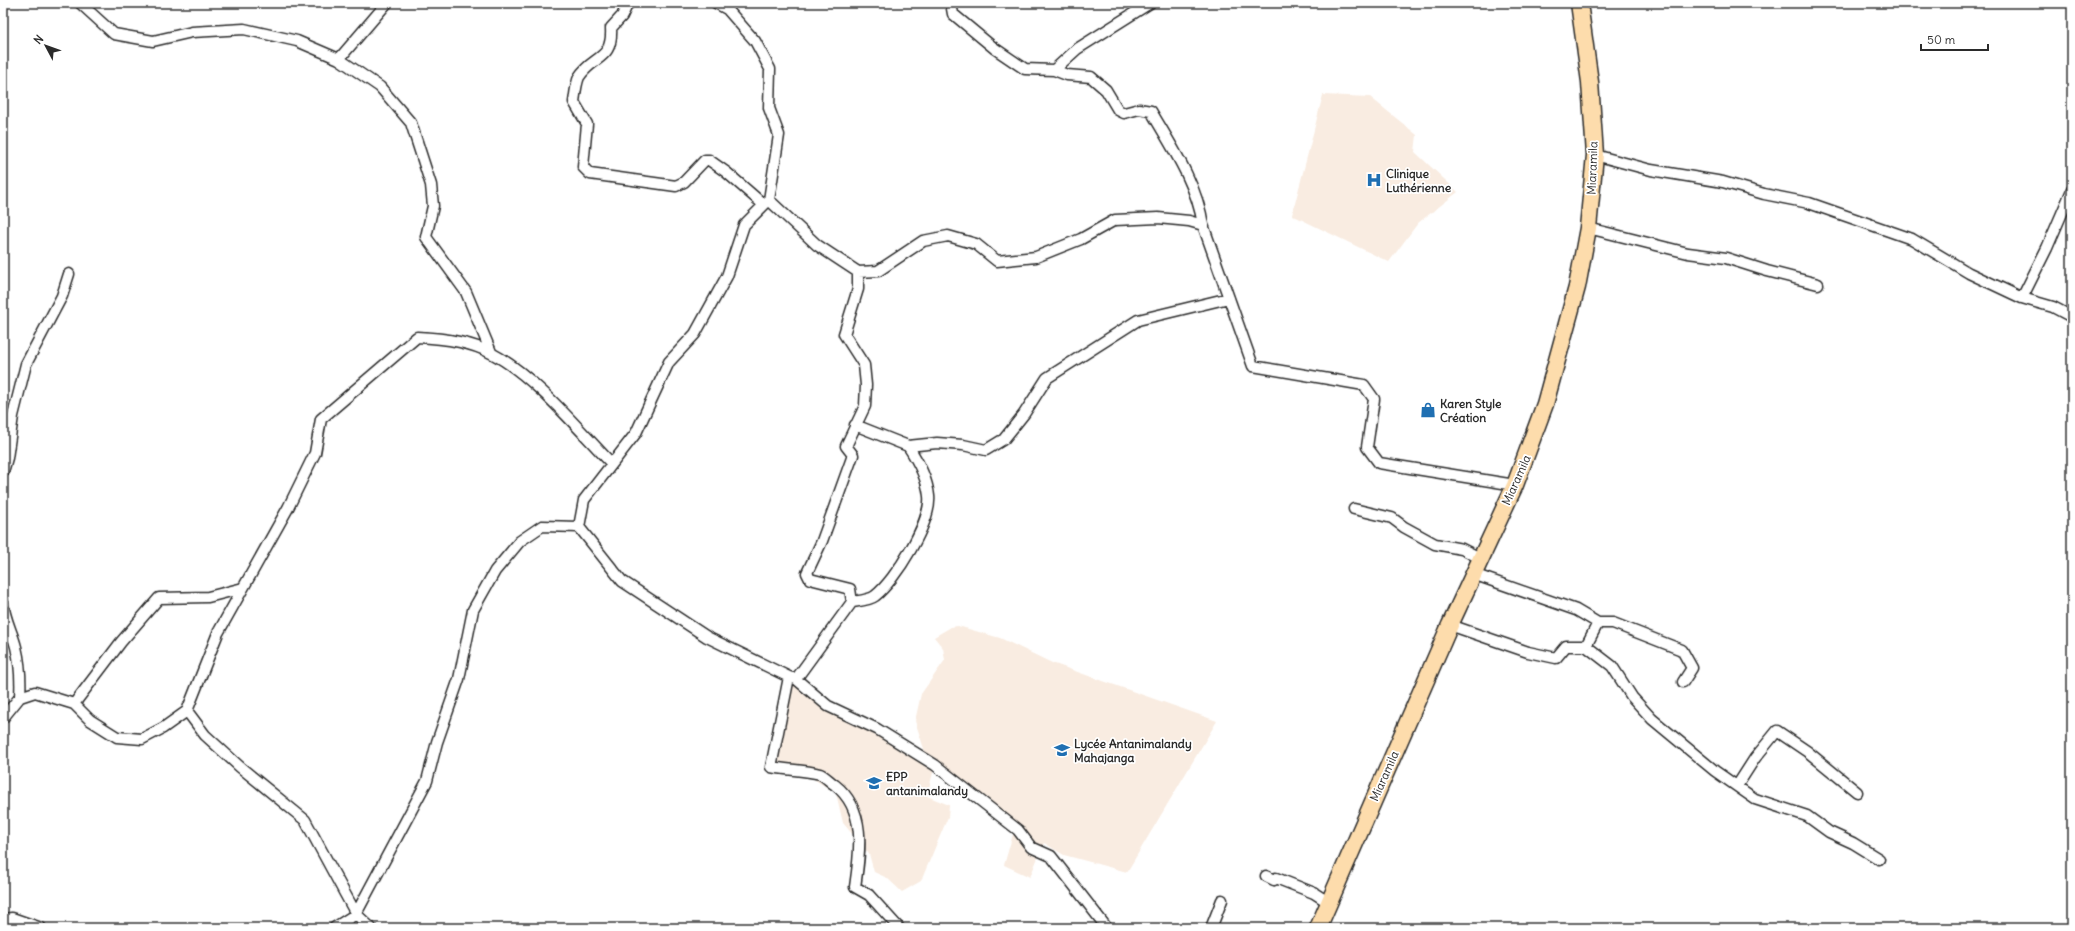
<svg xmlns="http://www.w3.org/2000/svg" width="2075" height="931" viewBox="0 0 2075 931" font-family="Delius,sans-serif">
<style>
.built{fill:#f9ece1}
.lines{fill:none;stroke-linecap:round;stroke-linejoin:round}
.minor-casing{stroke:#2b2b2b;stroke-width:13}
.primary-casing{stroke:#2b2b2b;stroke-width:19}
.minor{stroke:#fff;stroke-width:10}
.primary{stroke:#fddcac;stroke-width:16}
.labels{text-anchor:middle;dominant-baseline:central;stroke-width:3.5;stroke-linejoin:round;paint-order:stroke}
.street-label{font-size:12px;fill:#2b2b2b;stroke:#fff}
.poi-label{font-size:12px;font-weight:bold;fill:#2b2b2b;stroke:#fff;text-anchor:start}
</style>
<rect width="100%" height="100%" fill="#fff"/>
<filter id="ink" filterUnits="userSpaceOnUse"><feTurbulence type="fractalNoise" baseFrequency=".025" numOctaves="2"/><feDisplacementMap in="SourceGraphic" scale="8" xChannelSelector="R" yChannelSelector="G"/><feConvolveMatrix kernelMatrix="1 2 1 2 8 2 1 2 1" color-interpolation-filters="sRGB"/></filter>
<g filter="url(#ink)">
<!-- built -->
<path class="built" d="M 1323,95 L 1370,97 L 1417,135 L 1415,152 L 1458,192 L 1418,223 L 1389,262 L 1292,215 Z
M 958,626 L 1000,638 L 1052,663 L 1217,721 L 1127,872 L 1064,855 L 1044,843 L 1030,877 L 1004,865 L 1016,824 L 926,755 L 915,721 L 921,694 L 945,660 L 943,648 L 934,637 L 951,627 Z
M 796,679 L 828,706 L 935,765 L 927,796 L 949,805 L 948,817 L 921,881 L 902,892 L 887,878 L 874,872 L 869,854 L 843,823 L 836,793 L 802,772 L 768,762 L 780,710 Z"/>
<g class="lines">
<defs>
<path id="minor" d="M 80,3 L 114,34 L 153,41 L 192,32 L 244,29 L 297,41 L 339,59 L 380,87 L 411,123 L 431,185 L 433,206 L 426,237 L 466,292 L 491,352
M 628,3 L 622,16 L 611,28 C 613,61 593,55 579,77 C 576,84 575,95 574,102 L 587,124 L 583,167 L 590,174 L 676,186 L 684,182 L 705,160 L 709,160 L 726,172 L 764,205
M 716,3 L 727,9 L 755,41 L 770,69 L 769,108 L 779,135 L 769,200 L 817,245 L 858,272 L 878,271 L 923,241 L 948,236 L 976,244 L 997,261 L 1036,257 L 1081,239 L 1115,220 L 1158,218 L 1189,221 L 1203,225 L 1253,366 L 1364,385 L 1374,399 L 1367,447 L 1379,463 L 1515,485
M 951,3 L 953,14 L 994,48 L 1025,69 L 1054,70 L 1077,49 L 1150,3
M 339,59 L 387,3
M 1054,70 L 1067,75 L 1091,77 L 1106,90 L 1118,110 L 1124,113 L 1139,109 L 1151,111 C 1172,147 1197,184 1203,225
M 1595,155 L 1651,170 L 1723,182 L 1764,194 L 1809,203 L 1912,239 L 1969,273 L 2022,298 L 2053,307 L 2072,317
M 1588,228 L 1688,253 L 1726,258 L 1767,271 L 1818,284
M 2022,298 L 2047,248 L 2072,190
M 855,425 L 908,446 L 937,443 L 963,445 L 986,450 L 1004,439 L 1024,414 L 1047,378 L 1138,320 L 1229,298
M 3,472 L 7,458 L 13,416 L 26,364 L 62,296 L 69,274
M 1354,509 L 1392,518 L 1404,527 L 1435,544 L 1462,549 L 1480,558
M 579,527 L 584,500 L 636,433 L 669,362 L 695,334 L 727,276 L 744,225 L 769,200
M 1473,574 L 1576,610 L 1598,623
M 3,602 C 4,618 12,631 16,647 C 20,663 21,680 20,697
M 852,602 C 858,601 870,600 875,596 C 895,581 932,521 929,496 C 927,477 918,461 908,446
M 1450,625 L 1528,652 L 1556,658 L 1566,646 L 1586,646 L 1612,666 L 1632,697 L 1652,719 L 1715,771 L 1755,799 L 1807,816 L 1829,832 L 1853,843 L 1879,859
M 1586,646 L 1598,623 L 1613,623 L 1682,650 L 1692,668 L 1683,682
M 789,677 L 771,767 C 787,770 805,770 820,774 C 825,776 830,782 835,785 C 867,810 860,852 855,887 L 869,895 L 899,928
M 796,679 L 852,602 L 850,589 L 810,579 L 807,573 L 822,541 L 853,455 L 846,446 L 865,406 L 866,385 L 864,365 L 844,334 L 858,289 L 858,272
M 74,704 L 121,642 L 159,598 L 208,597 L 243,588
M 187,711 L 205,735 L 240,767 L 305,820 L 356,914 L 371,928
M 3,718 L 20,697 L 35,692 L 74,704 L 90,720 L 117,737 L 142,739 L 163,728 L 187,711 L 218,633 L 288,508 L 315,453 L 321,419 L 417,337 C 442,338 469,341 491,353 C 534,375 578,429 612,464
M 1737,786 L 1755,758 L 1777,731 L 1808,752 L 1857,792
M 1266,876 L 1274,880 L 1276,878 L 1314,893 L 1328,902
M 3,919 L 12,918 L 41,928
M 334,928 L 356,914 L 427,781 L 437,742 L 459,679 L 473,610 L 495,571 L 520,541 L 542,526 L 579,527 L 622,581 L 707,637 L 789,677 L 796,679 L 828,706 L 877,729 L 935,765 L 1018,830 L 1031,847 L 1051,856 L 1107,928
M 1211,928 L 1222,900"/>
<path id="primary" d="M 1318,928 L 1450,625 L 1515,485 L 1545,404 L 1577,287 L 1588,228 L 1595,155 L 1590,82 L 1579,3"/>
</defs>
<!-- minor casing -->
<use href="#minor" class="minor-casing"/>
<!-- primary casing -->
<use href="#primary" class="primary-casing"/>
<!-- minor -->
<use href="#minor" class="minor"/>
<!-- primary -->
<use href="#primary" class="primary"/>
</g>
</g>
<!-- icons -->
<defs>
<symbol id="hospital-bare" viewBox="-9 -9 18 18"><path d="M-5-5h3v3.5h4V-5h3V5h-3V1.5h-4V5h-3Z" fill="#1f6fb2" stroke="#fff" stroke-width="2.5" paint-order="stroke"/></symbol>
<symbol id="shop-bare" viewBox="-9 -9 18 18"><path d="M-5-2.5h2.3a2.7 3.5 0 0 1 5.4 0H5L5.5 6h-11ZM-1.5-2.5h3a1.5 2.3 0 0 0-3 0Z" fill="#1f6fb2" stroke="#fff" stroke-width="2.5" paint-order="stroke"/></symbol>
<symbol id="school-bare" viewBox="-9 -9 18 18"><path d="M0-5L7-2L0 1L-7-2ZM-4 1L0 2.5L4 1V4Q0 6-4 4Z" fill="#1f6fb2" stroke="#fff" stroke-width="2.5" paint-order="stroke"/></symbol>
</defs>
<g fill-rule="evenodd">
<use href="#hospital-bare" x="1363" y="169" width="22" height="22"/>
<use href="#shop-bare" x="1417" y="399" width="22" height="22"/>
<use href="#school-bare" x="1051" y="739" width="22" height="22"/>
<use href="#school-bare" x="863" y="772" width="22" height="22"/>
</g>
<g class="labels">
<!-- street labels -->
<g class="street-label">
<text transform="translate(1592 168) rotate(-88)">Miaramila</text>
<text transform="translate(1516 480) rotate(-66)">Miaramila</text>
<text transform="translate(1384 776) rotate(-66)">Miaramila</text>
</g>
<!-- poi labels -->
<g class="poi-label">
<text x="1386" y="173">Clinique<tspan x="1386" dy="14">Luthérienne</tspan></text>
<text x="1440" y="403">Karen Style<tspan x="1440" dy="14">Création</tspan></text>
<text x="1074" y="743">Lycée Antanimalandy<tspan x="1074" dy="14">Mahajanga</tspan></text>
<text x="886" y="776">EPP<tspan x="886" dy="14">antanimalandy</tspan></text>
</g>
</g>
<!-- margin -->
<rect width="2075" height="931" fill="none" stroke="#fff" stroke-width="16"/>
<rect x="8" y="8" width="2059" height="915" fill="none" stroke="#2b2b2b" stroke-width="1.5" filter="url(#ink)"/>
<!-- north arrow -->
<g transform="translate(46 46) rotate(311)" stroke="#ffffff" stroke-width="3" paint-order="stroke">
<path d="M0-3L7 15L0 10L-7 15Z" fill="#2b2b2b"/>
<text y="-6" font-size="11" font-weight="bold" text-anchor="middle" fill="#2b2b2b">N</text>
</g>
<!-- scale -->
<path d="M1921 44v6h67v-6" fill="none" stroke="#2b2b2b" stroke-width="2"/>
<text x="1927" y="44" font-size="12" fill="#2b2b2b" stroke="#ffffff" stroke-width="3" paint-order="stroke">50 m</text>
</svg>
